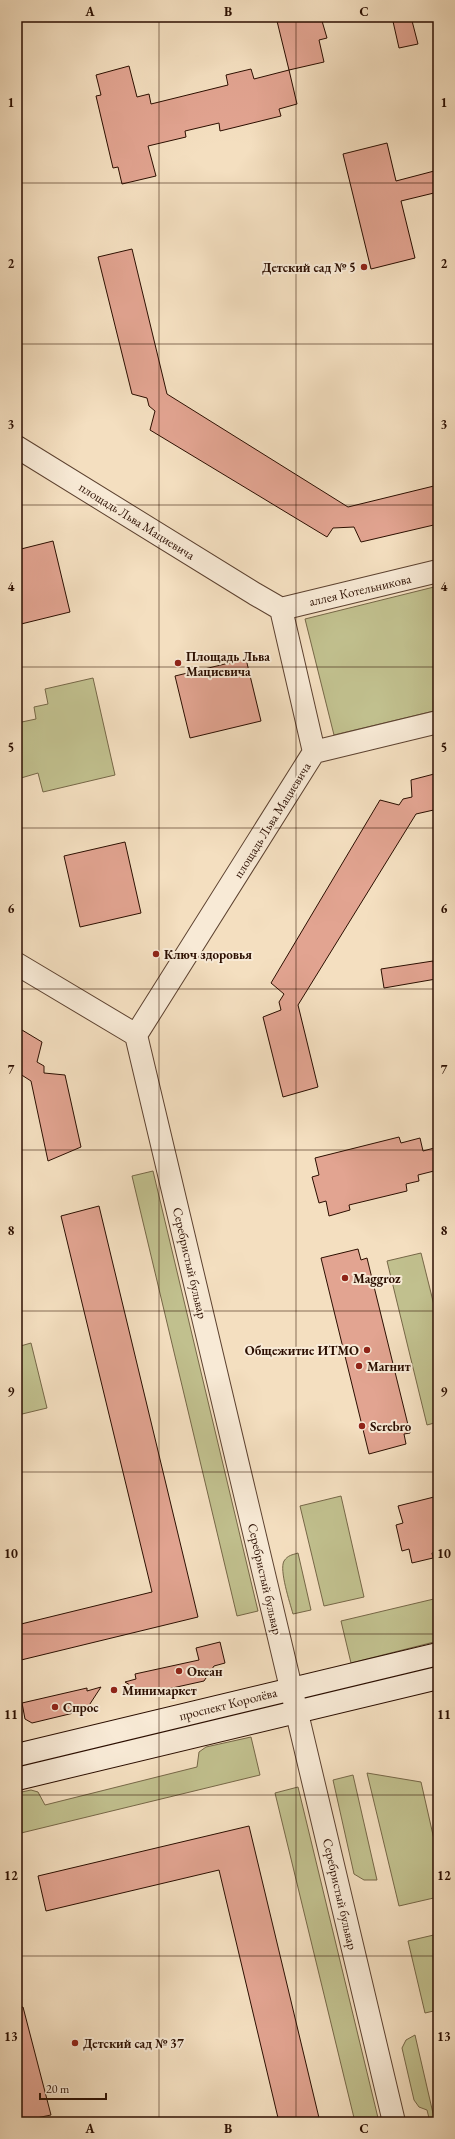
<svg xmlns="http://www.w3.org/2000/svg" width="455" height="2139" viewBox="0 0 455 2139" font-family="'EB Garamond',serif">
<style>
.green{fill:#c1c08e;stroke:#766747}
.building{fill:#e2a491;stroke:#2b0e00}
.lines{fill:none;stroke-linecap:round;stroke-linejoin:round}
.street-casing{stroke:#5d4230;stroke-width:24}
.secondary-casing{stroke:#2b0e00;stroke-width:24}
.street{stroke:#f8ead6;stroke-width:22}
.secondary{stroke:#f8ead6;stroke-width:22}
.grid{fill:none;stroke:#2b0e00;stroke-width:1;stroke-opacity:0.55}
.poi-dot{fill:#8f2418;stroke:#f8ead6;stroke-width:1.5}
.labels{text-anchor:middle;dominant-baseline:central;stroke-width:4;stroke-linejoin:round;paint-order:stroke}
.poi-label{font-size:13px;font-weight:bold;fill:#2b0e00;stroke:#f8ead6;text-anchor:start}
.street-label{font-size:13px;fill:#2b0e00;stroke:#f8ead6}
.neatline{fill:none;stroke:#2b0e00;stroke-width:1.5}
.grid-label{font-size:13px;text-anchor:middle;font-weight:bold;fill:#2b0e00}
</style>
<rect width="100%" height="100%" fill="#f4dfc0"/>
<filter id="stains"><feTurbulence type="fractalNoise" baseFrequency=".005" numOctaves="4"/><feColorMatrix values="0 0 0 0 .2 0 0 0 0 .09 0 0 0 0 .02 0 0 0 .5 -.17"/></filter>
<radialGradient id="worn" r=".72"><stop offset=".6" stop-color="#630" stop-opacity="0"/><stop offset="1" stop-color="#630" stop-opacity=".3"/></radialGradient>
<!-- green -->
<path class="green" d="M 438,586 L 438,710 L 334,735 L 305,619 Z
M 93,678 L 115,775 L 43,792 L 38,773 L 21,778 L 19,768 L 17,769 L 17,723 L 36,719 L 34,707 L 48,704 L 45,689 Z
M 153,1171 L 258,1611 L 237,1616 L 132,1176 Z
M 421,1253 L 438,1321 L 438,1422 L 427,1425 L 387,1261 Z
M 31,1343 L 47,1408 L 18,1415 L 17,1347 Z
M 341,1496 L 364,1597 L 324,1606 L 300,1506 Z
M 298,1553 L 311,1610 L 293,1614 C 290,1603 279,1570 284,1561 C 288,1555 292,1555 298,1553 Z
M 438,1598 L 438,1641 L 351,1663 L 341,1621 Z
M 251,1737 L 260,1775 L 17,1834 L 17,1793 L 31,1790 L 38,1792 L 45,1805 L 197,1767 L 199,1752 L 206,1747 Z
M 367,1773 L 421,1782 L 438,1857 L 438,1897 L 399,1906 Z
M 353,1775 L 377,1880 L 364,1880 L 354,1874 L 333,1780 Z
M 298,1787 L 379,2122 L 355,2122 L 275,1793 Z
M 438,1934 L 438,2010 L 425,2013 L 408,1941 Z
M 415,2035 L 435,2122 L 430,2122 L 427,2110 L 419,2107 L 414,2100 L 402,2048 L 406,2040 Z"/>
<!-- building -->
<path class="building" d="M 276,17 L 317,17 L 318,21 L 322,21 L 327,38 L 319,40 L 324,62 L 289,70 Z
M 392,17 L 411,17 L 418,44 L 399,48 Z
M 129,66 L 137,97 L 149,94 L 151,104 L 228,85 L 226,75 L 251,69 L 254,79 L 289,70 L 297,104 L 279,109 L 281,116 L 220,131 L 219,123 L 185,131 L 186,137 L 148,146 L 156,176 L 122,184 L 118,167 L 113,168 L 96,96 L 101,95 L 96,75 Z
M 387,143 L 396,181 L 438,170 L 438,192 L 401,201 L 415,258 L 371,269 L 343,154 Z
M 132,249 L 167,394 L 348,507 L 438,485 L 438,524 L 361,542 L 354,527 L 333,528 L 327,537 L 150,430 L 155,411 L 149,406 L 147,398 L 132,394 L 98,257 Z
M 53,541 L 70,612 L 17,625 L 17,550 Z
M 246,659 L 261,721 L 190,738 L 175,676 Z
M 438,773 L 438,809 L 416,814 L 298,1005 L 318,1087 L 283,1097 L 263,1017 L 281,1010 L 279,1002 L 284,994 L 271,983 L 380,800 L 399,805 L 403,799 L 412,797 L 411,780 Z
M 125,842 L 141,913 L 80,927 L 64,856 Z
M 433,961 L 436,979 L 384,988 L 381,969 Z
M 17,1027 L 42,1042 L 37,1062 L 44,1066 L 44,1073 L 65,1075 L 81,1147 L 48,1161 L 31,1081 L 17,1072 Z
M 399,1137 L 401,1143 L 420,1138 L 423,1151 L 438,1147 L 438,1170 L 418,1175 L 419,1181 L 406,1184 L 407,1191 L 349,1205 L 350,1210 L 329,1216 L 326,1201 L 319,1203 L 312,1177 L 319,1175 L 315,1158 Z
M 99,1206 L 198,1617 L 17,1661 L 17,1625 L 152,1592 L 61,1216 Z
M 358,1249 L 361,1260 L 367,1258 L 410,1433 L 404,1434 L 406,1444 L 369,1454 L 321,1258 Z
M 438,1496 L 438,1551 L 432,1553 L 433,1558 L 412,1563 L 409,1549 L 402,1551 L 396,1525 L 403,1523 L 398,1506 Z
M 220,1642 L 225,1663 L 214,1666 L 204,1681 L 145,1694 L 125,1682 L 136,1679 L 135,1674 L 199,1660 L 196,1648 Z
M 101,1687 L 86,1710 L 32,1723 L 25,1719 L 22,1703 L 87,1688 L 87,1691 Z
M 249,1826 L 320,2122 L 279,2122 L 219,1870 L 46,1911 L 38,1876 Z
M 23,2007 L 51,2115 L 17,2122 L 17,2008 Z"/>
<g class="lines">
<defs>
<path id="street" d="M 17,447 L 255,594 L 281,609 L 314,752 L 136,1035
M 281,609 L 438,571
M 314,752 L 438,722
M 17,964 L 136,1035
M 136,1035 L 394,2122"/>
<path id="secondary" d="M 17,1755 L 438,1654
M 17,1779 L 438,1678"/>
</defs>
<!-- street casing -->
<use href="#street" class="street-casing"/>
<!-- secondary casing -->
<use href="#secondary" class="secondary-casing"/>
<!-- street -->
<use href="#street" class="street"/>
<!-- secondary -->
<use href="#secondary" class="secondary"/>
</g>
<!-- grid -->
<path class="grid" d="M 159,17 L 159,2122M 296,17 L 296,2122M 17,183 L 438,183M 17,344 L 438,344M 17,505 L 438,505M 17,667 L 438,667M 17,828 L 438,828M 17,989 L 438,989M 17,1150 L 438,1150M 17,1311 L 438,1311M 17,1472 L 438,1472M 17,1634 L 438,1634M 17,1795 L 438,1795M 17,1956 L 438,1956"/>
<!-- markers -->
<g class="poi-dot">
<circle cx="364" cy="267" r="4"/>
<circle cx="178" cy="663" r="4"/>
<circle cx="156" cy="954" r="4"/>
<circle cx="345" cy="1278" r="4"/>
<circle cx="367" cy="1350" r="4"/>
<circle cx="359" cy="1366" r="4"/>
<circle cx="362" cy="1426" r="4"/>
<circle cx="179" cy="1671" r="4"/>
<circle cx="114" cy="1690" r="4"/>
<circle cx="55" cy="1707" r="4"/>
<circle cx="75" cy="2043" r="4"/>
</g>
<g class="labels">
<!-- poi labels -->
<g class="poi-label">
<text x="356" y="267" text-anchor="end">Детский сад № 5</text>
<text x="186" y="656">Площадь Льва<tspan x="186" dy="15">Мациевича</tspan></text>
<text x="164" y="954">Ключ здоровья</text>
<text x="353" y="1278">Maggroz</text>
<text x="359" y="1350" text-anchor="end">Общежитие ИТМО</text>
<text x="367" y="1366">Магнит</text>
<text x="370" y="1426">Serebro</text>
<text x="187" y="1671">Океан</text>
<text x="122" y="1690">Минимаркет</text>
<text x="63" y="1707">Спрос</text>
<text x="83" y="2043">Детский сад № 37</text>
</g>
<!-- street labels -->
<g class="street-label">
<text transform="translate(137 521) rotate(32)">площадь Льва Мациевича</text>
<text transform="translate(360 590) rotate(-13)">аллея Котельникова</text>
<text transform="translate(272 820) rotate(-58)">площадь Льва Мациевича</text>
<text transform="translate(190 1263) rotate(77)">Серебристый бульвар</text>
<text transform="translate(265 1579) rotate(77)">Серебристый бульвар</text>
<text transform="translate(228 1704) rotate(-14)">проспект Королёва</text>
<text transform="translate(340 1894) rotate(77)">Серебристый бульвар</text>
</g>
</g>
<!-- margin -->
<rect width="455" height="2139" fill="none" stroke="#f4dfc0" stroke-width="44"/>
<!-- scale -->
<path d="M40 2093v6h66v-6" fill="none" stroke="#2b0e00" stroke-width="2"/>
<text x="46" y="2093" font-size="12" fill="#2b0e00" stroke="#f8ead6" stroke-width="3" paint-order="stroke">20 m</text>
<rect x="22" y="22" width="411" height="2095" class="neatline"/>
<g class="grid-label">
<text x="90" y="16">A</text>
<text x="228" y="16">B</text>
<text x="364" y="16">C</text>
<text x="11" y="107">1</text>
<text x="444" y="107">1</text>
<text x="11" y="268">2</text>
<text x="444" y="268">2</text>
<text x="11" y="429">3</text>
<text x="444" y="429">3</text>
<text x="11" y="591">4</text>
<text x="444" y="591">4</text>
<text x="11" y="752">5</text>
<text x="444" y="752">5</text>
<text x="11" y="913">6</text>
<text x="444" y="913">6</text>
<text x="11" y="1074">7</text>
<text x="444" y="1074">7</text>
<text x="11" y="1235">8</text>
<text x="444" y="1235">8</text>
<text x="11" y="1396">9</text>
<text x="444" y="1396">9</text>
<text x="11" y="1558">10</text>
<text x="444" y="1558">10</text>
<text x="11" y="1719">11</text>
<text x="444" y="1719">11</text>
<text x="11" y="1880">12</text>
<text x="444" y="1880">12</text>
<text x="11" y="2041">13</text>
<text x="444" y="2041">13</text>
<text x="90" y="2133">A</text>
<text x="228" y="2133">B</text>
<text x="364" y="2133">C</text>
</g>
<rect width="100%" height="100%" filter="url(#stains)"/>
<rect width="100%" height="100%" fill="url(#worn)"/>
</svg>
